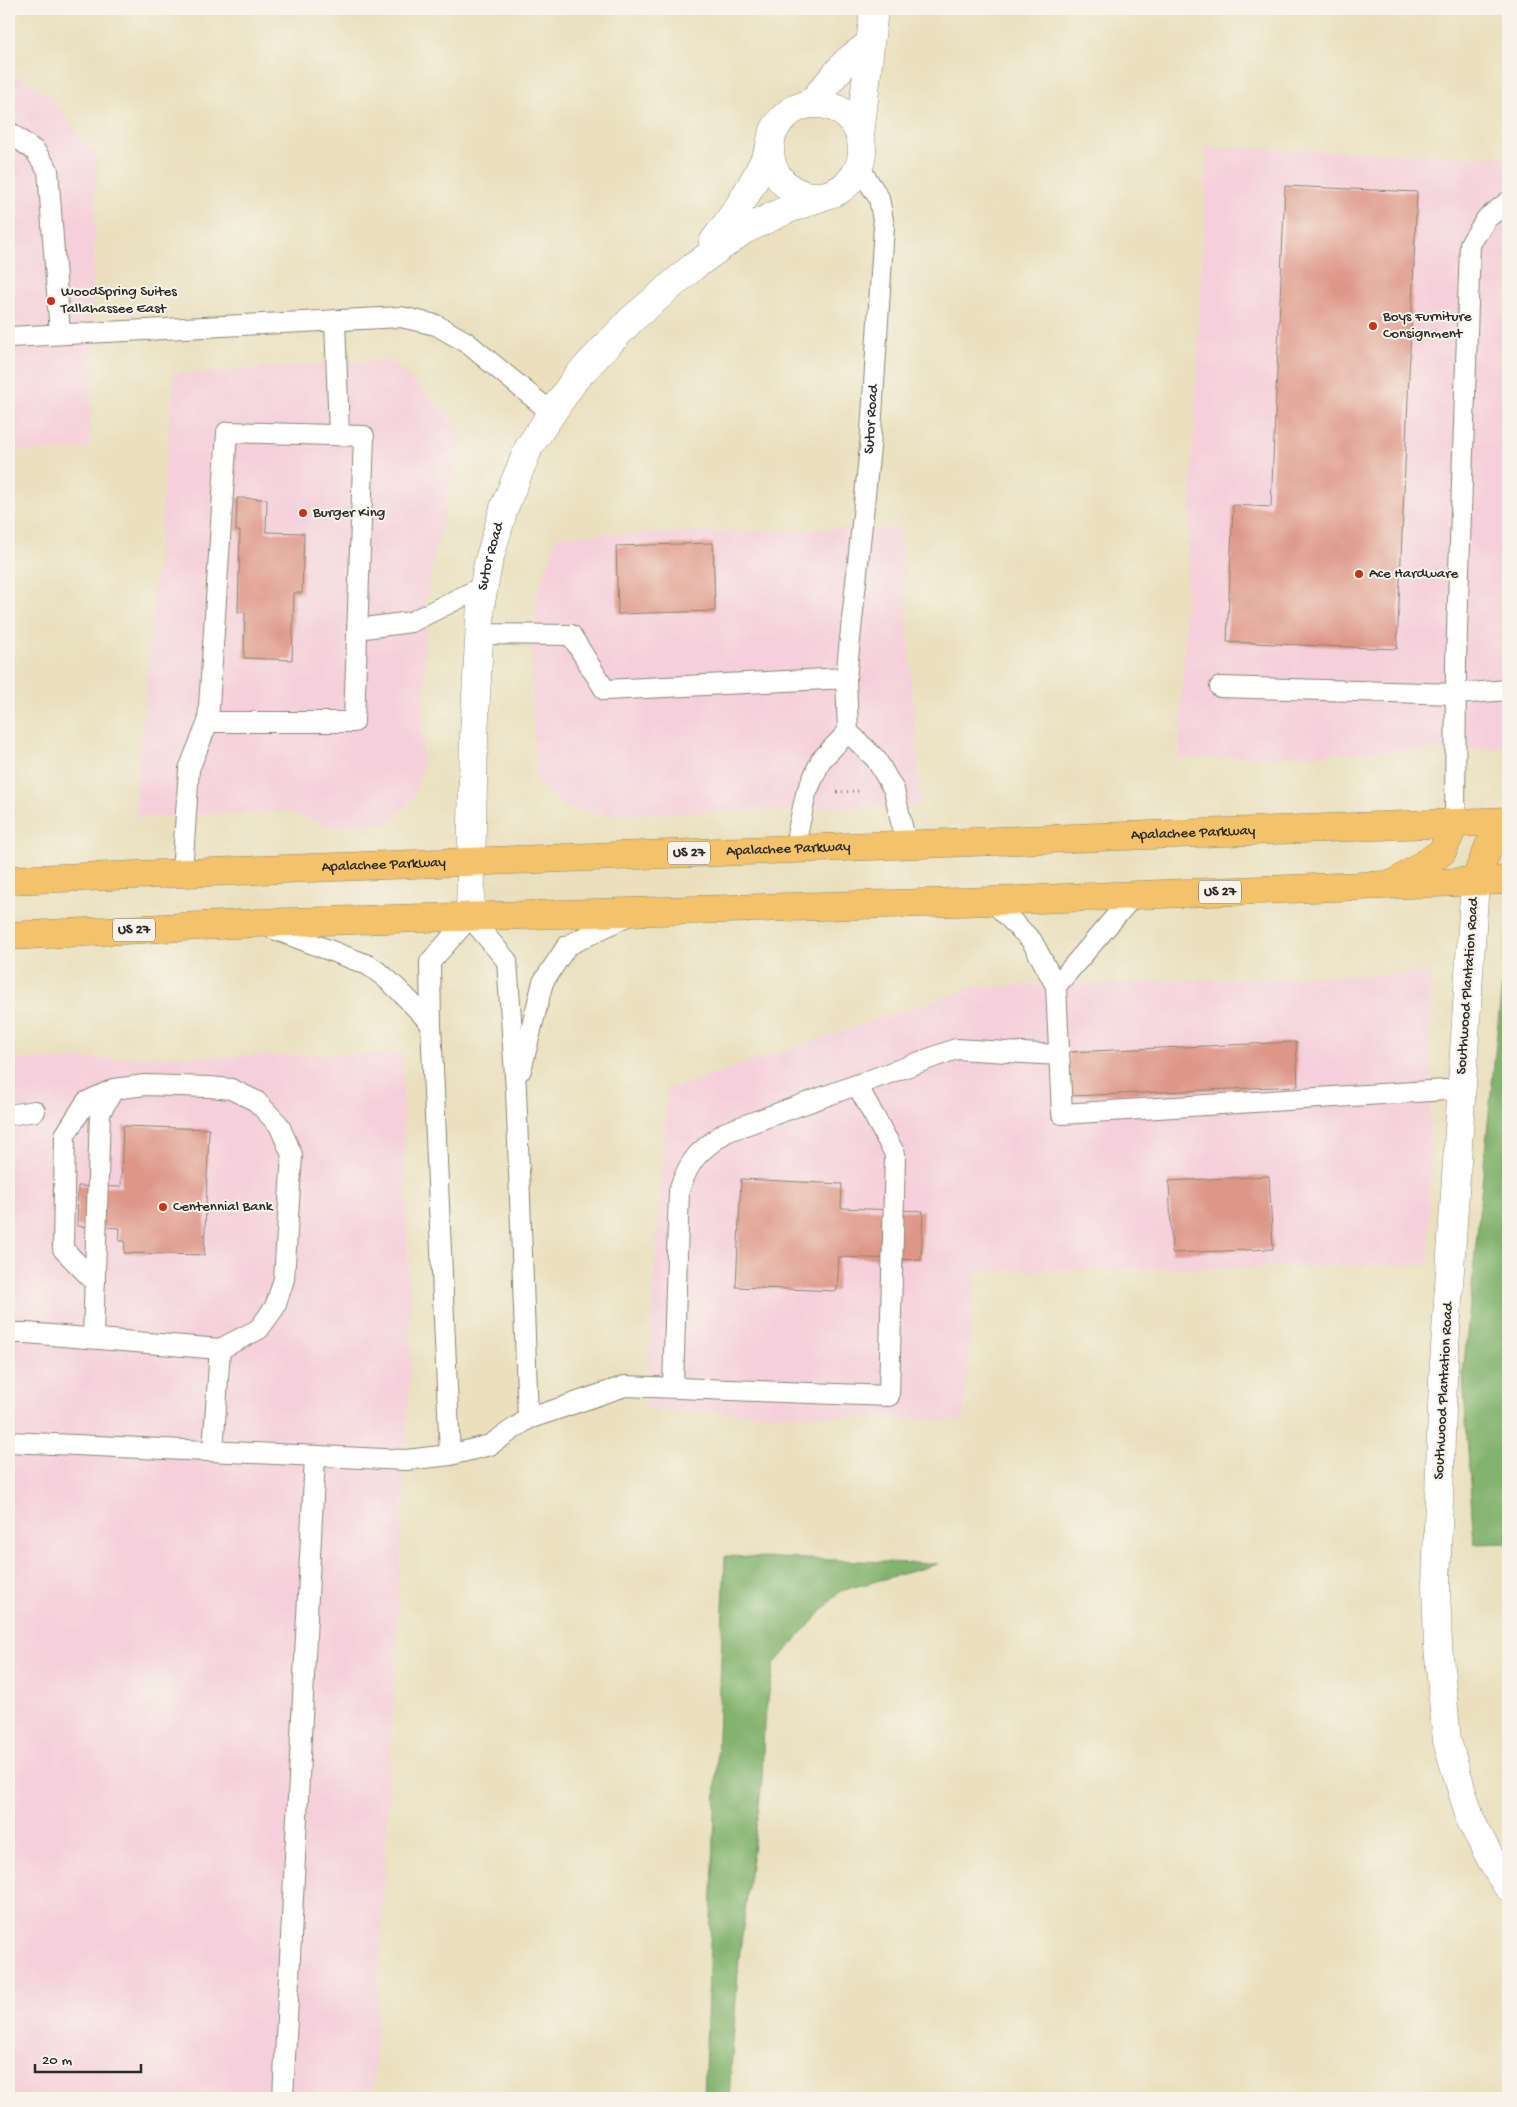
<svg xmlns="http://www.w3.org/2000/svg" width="1517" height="2107" viewBox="0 0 1517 2107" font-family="'Gochi Hand',sans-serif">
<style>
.built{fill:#f5cfdb}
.forest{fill:#83b46e;stroke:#57704c}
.building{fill:#de9687}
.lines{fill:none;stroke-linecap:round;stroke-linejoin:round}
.service-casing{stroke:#8a8674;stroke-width:22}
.minor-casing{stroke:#8a8674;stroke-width:29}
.tertiary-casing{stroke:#8a8674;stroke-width:29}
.primary-casing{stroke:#8a8674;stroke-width:29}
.path{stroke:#8a8674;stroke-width:3;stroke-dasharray:1 4;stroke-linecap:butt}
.service{stroke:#fff;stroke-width:20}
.minor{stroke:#fff;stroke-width:28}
.tertiary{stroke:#fff;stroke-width:28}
.primary{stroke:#f3c26a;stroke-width:28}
.poi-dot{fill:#c8321e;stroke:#f7f3e8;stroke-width:2}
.labels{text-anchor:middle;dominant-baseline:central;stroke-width:4;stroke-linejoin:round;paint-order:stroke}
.shield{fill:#f7f3e8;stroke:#686764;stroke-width:1}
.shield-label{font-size:14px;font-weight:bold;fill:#2b2b2b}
.poi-label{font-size:15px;fill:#2b2b2b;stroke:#f7f3e8;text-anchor:start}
.street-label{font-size:15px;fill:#2b2b2b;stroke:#f7f3e8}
</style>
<rect width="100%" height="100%" fill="#f7f3e8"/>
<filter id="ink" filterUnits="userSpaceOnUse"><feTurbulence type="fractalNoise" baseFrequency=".02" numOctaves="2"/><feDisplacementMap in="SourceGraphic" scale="10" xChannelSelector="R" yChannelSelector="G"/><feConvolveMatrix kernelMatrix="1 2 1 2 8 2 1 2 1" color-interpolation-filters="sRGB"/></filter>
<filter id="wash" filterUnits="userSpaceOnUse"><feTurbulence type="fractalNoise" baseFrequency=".0096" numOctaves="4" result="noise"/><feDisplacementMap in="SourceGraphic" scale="20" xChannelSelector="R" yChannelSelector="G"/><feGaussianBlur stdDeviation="1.12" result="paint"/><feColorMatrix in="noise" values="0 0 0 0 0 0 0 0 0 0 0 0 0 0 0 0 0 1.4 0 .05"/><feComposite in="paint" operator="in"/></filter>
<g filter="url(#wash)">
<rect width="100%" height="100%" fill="#eae0be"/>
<!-- built -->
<path class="built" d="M 9,70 L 48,95 L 96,155 L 90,448 L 9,452 Z
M 1207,147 L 1508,157 L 1508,748 L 1179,759 Z
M 391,360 L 462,429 L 426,598 L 422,767 L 413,799 L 390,822 L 331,827 L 283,811 L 134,818 L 174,374 Z
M 900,528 L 921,805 L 601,815 L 563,806 L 536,781 L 531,673 L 538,591 L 558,535 Z
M 1431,973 L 1429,1265 L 976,1271 L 963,1421 L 645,1410 L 667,1090 L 974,987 Z
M 402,1053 L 411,1351 L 373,2098 L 9,2098 L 9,1060 Z"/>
<!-- forest -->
<path class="forest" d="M 1508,923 L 1508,1543 L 1474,1544 L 1463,1374 Z
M 725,1556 L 938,1564 L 840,1591 L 774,1664 L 764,1723 L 762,1781 L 739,1958 L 729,2098 L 704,2098 Z"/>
<g id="blocks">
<!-- building -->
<path class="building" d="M 1285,186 L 1417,192 L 1397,649 L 1227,642 L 1233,505 L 1271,507 Z
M 237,498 L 267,499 L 266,532 L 304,533 L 302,593 L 294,593 L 292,660 L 244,658 L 245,612 L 238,612 L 240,531 L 236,531 Z
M 713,543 L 715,611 L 618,614 L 616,546 Z
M 1296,1042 L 1298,1086 L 1071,1096 L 1069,1052 Z
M 123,1126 L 209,1129 L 204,1255 L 124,1253 L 125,1241 L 119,1241 L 120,1228 L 77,1226 L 78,1186 L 121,1187 Z
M 1269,1176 L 1273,1249 L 1172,1253 L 1169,1181 Z
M 741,1179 L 842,1184 L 841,1208 L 923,1211 L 921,1260 L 839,1257 L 837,1291 L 736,1287 Z"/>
</g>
</g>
<g filter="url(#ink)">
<use href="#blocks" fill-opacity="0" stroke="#8a8674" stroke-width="1"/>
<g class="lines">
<defs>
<g id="service">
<path d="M 9,132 L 35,151 L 48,170 L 60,334"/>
<path d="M 335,320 L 339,435"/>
<path d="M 9,337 L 401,317 L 436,325 L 466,342 L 552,413"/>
<path d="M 357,629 L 411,622 L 484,586"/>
<path d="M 478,634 L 571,635 L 605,690 L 846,678 L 848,732 L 876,759 L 894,790 L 906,844"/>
<path id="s1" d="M 846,678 L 870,447 L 884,226 L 879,198 L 859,167"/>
<path d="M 1220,687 L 1457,694 L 1508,690"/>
<path d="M 1455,823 L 1456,661 L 1470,244 L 1487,218 L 1508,202"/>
<path d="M 794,849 L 806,794 L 821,760 L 848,732"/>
<path d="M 182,873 L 189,769 L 208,722 L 227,432 L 364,436 L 354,722 L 208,722"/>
<path d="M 992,901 L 1032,941 L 1056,986 L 1062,1114 L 1462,1089"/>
<path d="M 266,926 L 368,965 C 393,981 411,1003 431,1024"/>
<path d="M 1056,986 L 1134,895"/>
<path d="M 521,1070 L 543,982 L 567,946 L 629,915"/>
<path d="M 9,1115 L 35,1111"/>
<path d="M 9,1333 L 26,1333 L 220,1349 L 259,1329 L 275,1307 L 284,1279 L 292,1155 L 279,1125 L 256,1101 L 231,1089 L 210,1087 L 145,1085 L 114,1089 L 86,1102 L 65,1135 L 63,1249 L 95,1282"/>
<path d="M 93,1338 L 100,1113 L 114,1089"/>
<path d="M 673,1387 L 679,1190 C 690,1158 699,1151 726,1132 L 956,1049 L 1059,1055"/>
<path d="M 9,1442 L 406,1460 L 450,1455 L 490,1445 L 528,1419 L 625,1386 L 889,1396 L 895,1154 L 857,1085"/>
<path d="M 213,1451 L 220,1349"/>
<path d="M 450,1455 L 431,1024 L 430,962 L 470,917 L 507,961 L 516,1089 L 528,1419"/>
<path d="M 283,2098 L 315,1456"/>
</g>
<path id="minor" d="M 1475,881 L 1443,1379 L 1436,1586 L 1438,1646 L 1447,1741 L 1471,1821 L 1495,1867 L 1508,1887"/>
<g id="tertiary">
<circle cx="816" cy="150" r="46"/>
<path d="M 810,104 L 846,62 L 869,44"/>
<path d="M 860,136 L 874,9"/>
<path d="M 713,242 C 737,211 753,186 769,150"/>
<path id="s2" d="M 470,917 L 474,735 L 481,602 L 488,564 L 504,508 L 529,447 L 575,379 L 631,320 L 693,267 L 744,230 L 784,211 L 824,196"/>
</g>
<g id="primary">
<path id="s3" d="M 9,880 L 1508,821"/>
<path d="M 1475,881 L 1489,846 L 1508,836"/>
<path d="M 1394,884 L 1442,852 L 1455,823"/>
<path d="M 9,936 L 258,923 L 992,901 L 1508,880"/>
</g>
</defs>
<!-- service casing -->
<use href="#service" class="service-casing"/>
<!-- minor casing -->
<use href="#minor" class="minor-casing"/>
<!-- tertiary casing -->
<use href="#tertiary" class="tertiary-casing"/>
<!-- primary casing -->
<use href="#primary" class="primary-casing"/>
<!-- path -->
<path class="path" d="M 837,792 L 861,791"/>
<!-- service -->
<use href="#service" class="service"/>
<!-- minor -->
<use href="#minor" class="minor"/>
<!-- tertiary -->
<use href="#tertiary" class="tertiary"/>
<!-- primary -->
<use href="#primary" class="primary"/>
</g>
</g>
<!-- markers -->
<g class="poi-dot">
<circle cx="51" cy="301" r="5"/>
<circle cx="1373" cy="326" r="5"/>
<circle cx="303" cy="513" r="5"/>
<circle cx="1359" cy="574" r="5"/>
<circle cx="163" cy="1207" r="5"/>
</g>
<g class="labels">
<!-- shield labels -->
<g class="shield">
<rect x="668" y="841.5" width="42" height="23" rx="4"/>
<rect x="1199" y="880.5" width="42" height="23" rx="4"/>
<rect x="113" y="918.5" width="42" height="23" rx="4"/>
</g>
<g class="shield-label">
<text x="689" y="853">US 27</text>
<text x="1220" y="892">US 27</text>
<text x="134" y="930">US 27</text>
</g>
<!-- poi labels -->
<g class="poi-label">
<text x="61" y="292">WoodSpring Suites<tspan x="61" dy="17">Tallahassee East</tspan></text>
<text x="1383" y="317">Boys Furniture<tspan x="1383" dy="17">Consignment</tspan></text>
<text x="313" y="513">Burger King</text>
<text x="1369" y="574">Ace Hardware</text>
<text x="173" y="1207">Centennial Bank</text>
</g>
<!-- street labels -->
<g class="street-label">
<text stroke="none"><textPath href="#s1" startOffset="260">Sutor Road</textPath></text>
<text stroke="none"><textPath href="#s2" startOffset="362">Sutor Road</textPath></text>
<text stroke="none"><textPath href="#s3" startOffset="1185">Apalachee Parkway</textPath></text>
<text stroke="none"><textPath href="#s3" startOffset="780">Apalachee Parkway</textPath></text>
<text stroke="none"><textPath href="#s3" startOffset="375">Apalachee Parkway</textPath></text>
<text transform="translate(1468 986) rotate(-86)">Southwood Plantation Road</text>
<text transform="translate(1444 1391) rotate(-87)">Southwood Plantation Road</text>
</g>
</g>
<!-- margin -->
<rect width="1517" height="2107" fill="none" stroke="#f7f3e8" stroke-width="30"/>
<!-- scale -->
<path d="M35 2064v8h106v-8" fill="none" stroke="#2b2b2b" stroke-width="2.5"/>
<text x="42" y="2064" font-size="15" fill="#2b2b2b" stroke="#f7f3e8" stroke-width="4" paint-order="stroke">20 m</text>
</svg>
